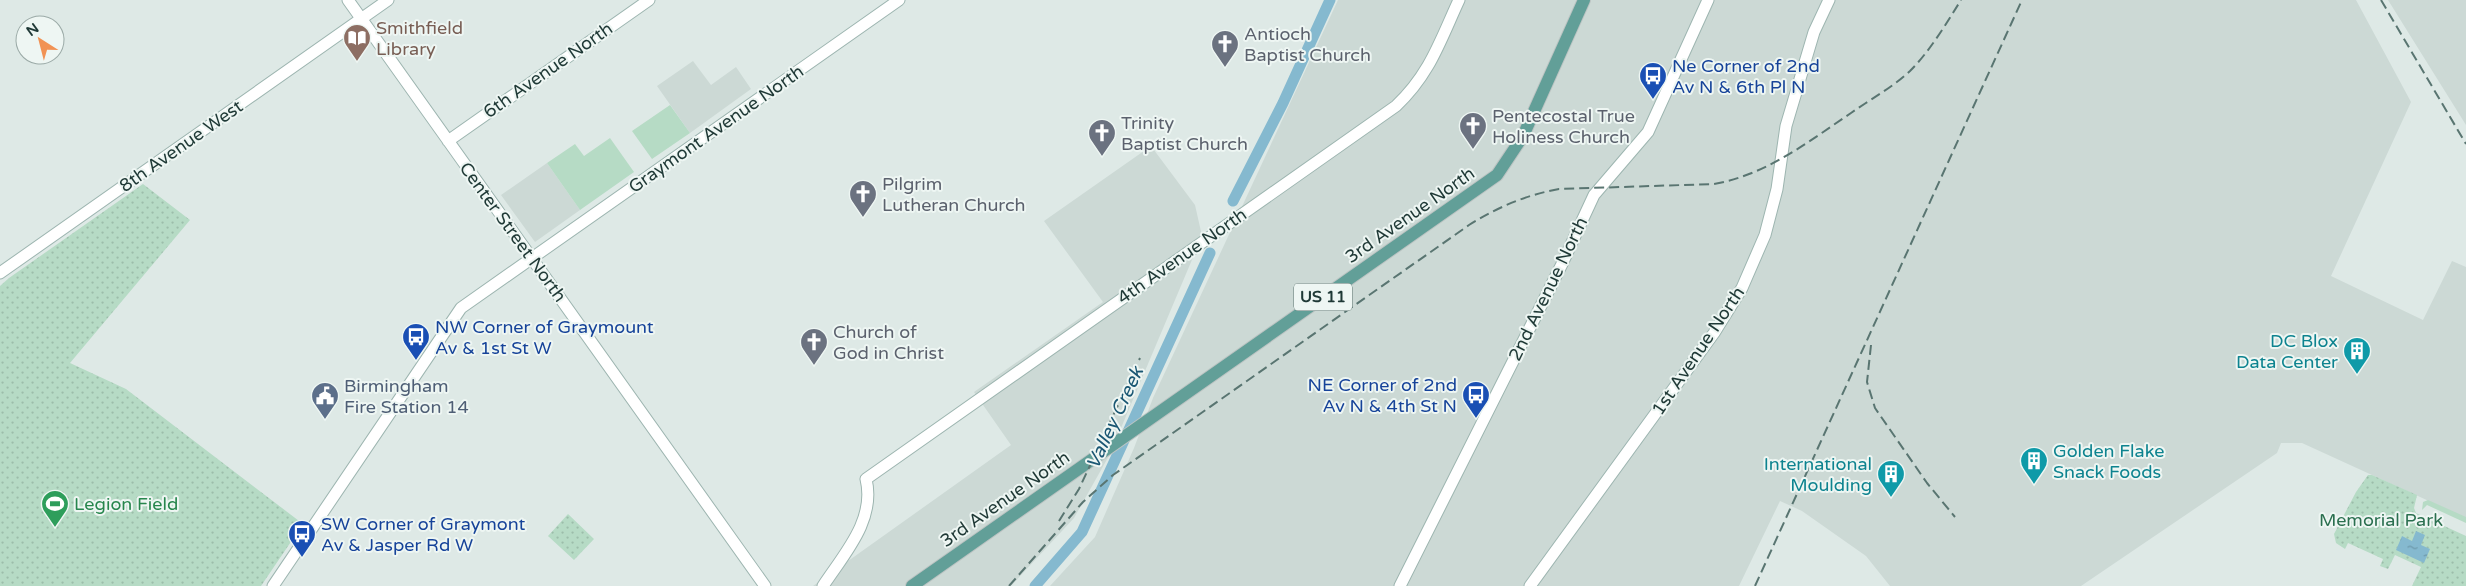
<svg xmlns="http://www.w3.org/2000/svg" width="2466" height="586" viewBox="0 0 2466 586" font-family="'Varela Round',sans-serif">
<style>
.built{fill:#ccd9d5}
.green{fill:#b6dbc5}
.park{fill:url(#park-dots)}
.water{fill:url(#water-ripples)}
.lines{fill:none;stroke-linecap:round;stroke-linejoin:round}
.river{stroke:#85b9cf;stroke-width:11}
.secondary-casing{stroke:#9db5b0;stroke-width:13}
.primary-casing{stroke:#bcc4c3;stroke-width:14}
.secondary{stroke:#fff;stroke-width:11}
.primary{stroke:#629f98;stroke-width:12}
.rail{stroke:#597571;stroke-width:2;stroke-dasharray:10 5;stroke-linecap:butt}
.labels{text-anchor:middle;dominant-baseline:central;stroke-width:4;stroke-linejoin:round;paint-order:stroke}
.shield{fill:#eef6f3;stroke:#5d726f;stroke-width:1}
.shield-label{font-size:16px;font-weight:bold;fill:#1f3936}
.education-label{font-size:18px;fill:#785e54;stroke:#eef6f3;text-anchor:start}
.worship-label{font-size:18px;fill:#5b616d;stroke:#eef6f3;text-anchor:start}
.transit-label{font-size:18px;fill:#164399;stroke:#eef6f3;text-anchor:start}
.street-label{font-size:18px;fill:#1f3936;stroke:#eef6f3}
.culture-label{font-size:18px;fill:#0d838f;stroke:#eef6f3;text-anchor:end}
.service-label{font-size:18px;fill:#4e5e75;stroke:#eef6f3;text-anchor:start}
.leisure-label{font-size:18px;fill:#27864d;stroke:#eef6f3;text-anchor:start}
.park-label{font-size:18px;fill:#2a6f4f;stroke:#eef6f3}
.water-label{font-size:19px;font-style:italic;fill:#1a5773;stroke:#eef6f3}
</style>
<defs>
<pattern id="park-dots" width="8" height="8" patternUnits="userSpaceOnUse" patternTransform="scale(1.25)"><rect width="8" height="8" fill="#b6dbc5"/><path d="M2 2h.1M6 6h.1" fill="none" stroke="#9cbdaa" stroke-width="1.8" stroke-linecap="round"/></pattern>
<pattern id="water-ripples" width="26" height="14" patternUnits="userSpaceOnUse" patternTransform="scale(1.25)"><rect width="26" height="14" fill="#85b9cf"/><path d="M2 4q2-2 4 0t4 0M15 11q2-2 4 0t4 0" fill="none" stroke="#6c97a9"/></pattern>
</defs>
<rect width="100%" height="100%" fill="#dee9e6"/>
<!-- built -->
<path class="built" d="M 1338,0 L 2356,0 L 2411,102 L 2331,276 L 2423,320 L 2452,261 L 2466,267 L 2466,518 L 2302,443 L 2281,443 L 2277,453 L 2081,586 L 1890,586 L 1866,556 L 1802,511 L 1780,501 L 1739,586 L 1050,586 L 1095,537 L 1134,448 L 1153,398 Z
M 2388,0 L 2466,0 L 2466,125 Z
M 693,61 L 711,85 L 736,67 L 751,89 L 690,133 L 657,86 Z
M 1151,146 L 1195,205 L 1202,236 L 1110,454 L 1074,518 L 1011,586 L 813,586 L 1011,445 L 974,392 L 1103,302 L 1044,221 Z
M 547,163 L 580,210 L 535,242 L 501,195 Z"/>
<!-- green -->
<path class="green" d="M 670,105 L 690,133 L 652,159 L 632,131 Z
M 610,138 L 634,172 L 580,210 L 547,163 L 575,144 L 584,156 Z
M 2428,500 L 2466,517 L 2466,523 L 2427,505 L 2422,510 L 2423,502 Z"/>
<!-- park -->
<path class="park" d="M 143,184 L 190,220 L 70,363 L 126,389 L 303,524 L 261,586 L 0,586 L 0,286 L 9,278 Z
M 2368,475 L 2372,475 L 2417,495 L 2414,508 L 2416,513 L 2466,536 L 2466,586 L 2412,586 L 2421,567 L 2395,555 L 2388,569 L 2380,566 L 2383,559 L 2348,543 L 2345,549 L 2336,543 L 2334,534 L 2356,492 Z
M 568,514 L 594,539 L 574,560 L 548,536 Z"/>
<!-- water -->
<path class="water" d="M 2416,531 L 2425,535 L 2421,545 L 2430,549 L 2424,563 L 2396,550 L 2402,536 L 2412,541 Z"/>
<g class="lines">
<!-- river -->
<path class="river" d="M 1233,201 L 1283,103 L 1330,0
M 1035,586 L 1082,532 L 1210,253"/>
<defs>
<path id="secondary" d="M 348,0 L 765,586
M 448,141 L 649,0
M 0,273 L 388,0
M 273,586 L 461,308 L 899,0
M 823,586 C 844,554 876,520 866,479 L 1396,106 C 1430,74 1440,41 1459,0
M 1400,586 L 1562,264 L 1594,195 L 1648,132 L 1708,0
M 1530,586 L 1714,333 L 1742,288 L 1765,235 L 1777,189 L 1786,126 L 1814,32 L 1829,0"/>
<path id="primary" d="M 912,586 L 1497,175 L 1523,136 L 1584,0"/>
</defs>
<!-- secondary casing -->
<use href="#secondary" class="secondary-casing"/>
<!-- primary casing -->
<use href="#primary" class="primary-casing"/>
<!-- secondary -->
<use href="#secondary" class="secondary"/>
<!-- primary -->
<use href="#primary" class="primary"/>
<!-- rail -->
<path class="rail" d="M 2381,0 L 2466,144
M 1871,345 L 1867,382 L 1875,408 L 1927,483 L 1955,517
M 1059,521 L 1079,489 L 1140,358
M 1009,586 L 1083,502 L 1113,475 L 1469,225 C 1498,207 1526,195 1559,189 L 1714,184 C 1766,175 1808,142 1851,113 C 1871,99 1893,87 1910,71 C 1930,51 1946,24 1961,0
M 1755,586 L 2022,0"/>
</g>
<!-- icons -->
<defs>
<symbol id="library-pin" viewBox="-11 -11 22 30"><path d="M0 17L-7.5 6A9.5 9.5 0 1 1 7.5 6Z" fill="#8d6e63" stroke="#eef6f3"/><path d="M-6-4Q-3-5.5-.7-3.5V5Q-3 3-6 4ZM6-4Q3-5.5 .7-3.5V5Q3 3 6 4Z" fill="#fff"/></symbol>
<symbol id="church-pin" viewBox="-11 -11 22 30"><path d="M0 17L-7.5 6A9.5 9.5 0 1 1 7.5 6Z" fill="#6b7280" stroke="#eef6f3"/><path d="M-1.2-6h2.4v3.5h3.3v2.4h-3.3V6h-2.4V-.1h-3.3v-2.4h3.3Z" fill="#fff"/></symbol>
<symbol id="bus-pin" viewBox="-11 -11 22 30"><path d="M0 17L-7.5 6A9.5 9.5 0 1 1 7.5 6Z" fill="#1a4fb4" stroke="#eef6f3"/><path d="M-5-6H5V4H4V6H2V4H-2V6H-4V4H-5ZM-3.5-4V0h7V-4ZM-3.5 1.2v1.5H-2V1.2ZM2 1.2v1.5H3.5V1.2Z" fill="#fff"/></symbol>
<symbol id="building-pin" viewBox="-11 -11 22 30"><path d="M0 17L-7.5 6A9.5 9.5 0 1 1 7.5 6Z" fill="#0f9aa8" stroke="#eef6f3"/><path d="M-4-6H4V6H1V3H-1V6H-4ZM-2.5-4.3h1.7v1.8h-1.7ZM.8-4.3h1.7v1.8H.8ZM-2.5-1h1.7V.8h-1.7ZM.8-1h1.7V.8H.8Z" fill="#fff"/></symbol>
<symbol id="civic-pin" viewBox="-11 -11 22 30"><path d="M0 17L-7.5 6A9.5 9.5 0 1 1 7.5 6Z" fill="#5c6f8a" stroke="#eef6f3"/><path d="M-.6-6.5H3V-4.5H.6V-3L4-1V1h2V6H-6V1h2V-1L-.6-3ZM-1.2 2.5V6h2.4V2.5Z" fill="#fff"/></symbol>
<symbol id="stadium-pin" viewBox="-11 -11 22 30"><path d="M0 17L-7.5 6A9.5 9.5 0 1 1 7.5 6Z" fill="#2e9e5b" stroke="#eef6f3"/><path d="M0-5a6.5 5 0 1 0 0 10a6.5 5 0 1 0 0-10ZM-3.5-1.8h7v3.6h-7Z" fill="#fff"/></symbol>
</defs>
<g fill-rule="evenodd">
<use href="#library-pin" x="341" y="22" width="32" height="43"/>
<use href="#church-pin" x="1209" y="28" width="32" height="43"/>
<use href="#bus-pin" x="1637" y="60" width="32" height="43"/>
<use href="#church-pin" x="1457" y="110" width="32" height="43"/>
<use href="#church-pin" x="1086" y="117" width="32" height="43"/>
<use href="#church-pin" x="847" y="178" width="32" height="43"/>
<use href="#bus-pin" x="400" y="321" width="32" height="43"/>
<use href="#church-pin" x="798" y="326" width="32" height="43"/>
<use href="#building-pin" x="2341" y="335" width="32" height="43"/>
<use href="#bus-pin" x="1460" y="379" width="32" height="43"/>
<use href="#civic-pin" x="309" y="380" width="32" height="43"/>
<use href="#building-pin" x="2018" y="445" width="32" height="43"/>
<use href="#building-pin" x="1875" y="458" width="32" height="43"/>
<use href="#stadium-pin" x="39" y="488" width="32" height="43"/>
<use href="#bus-pin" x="286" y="518" width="32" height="43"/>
</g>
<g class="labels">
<!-- shield labels -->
<rect class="shield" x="1294" y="283.5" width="58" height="27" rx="4"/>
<g class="shield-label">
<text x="1323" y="297">US 11</text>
</g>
<!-- education labels -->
<g class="education-label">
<text x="376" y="28">Smithfield<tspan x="376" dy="21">Library</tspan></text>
</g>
<!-- worship labels -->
<g class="worship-label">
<text x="1244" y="34">Antioch<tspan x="1244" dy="21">Baptist Church</tspan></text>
<text x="1492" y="116">Pentecostal True<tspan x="1492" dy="21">Holiness Church</tspan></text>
<text x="1121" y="123">Trinity<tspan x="1121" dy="21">Baptist Church</tspan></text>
<text x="882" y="184">Pilgrim<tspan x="882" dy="21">Lutheran Church</tspan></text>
<text x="833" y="332">Church of<tspan x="833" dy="21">God in Christ</tspan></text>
</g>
<!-- transit labels -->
<g class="transit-label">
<text x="1672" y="66">Ne Corner of 2nd<tspan x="1672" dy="21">Av N &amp; 6th Pl N</tspan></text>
<text x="435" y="327">NW Corner of Graymount<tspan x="435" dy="21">Av &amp; 1st St W</tspan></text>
<text x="1457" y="385" text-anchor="end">NE Corner of 2nd<tspan x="1457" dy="21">Av N &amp; 4th St N</tspan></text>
<text x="321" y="524">SW Corner of Graymont<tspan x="321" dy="21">Av &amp; Jasper Rd W</tspan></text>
</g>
<!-- street labels -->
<g class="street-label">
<text transform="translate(548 70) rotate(-35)">6th Avenue North</text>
<text transform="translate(716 129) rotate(-35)">Graymont Avenue North</text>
<text transform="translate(181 146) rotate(-35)">8th Avenue West</text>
<text transform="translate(1410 215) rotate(-35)">3rd Avenue North</text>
<text transform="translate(513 232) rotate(54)">Center Street North</text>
<text transform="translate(1182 256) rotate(-35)">4th Avenue North</text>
<text transform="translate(1548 289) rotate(-64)">2nd Avenue North</text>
<text transform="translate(1698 351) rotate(-56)">1st Avenue North</text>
<text transform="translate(1005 499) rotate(-35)">3rd Avenue North</text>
</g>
<!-- culture labels -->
<g class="culture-label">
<text x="2338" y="341">DC Blox<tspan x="2338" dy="21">Data Center</tspan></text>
<text x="2053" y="451" text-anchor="start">Golden Flake<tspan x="2053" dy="21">Snack Foods</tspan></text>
<text x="1872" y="464">International<tspan x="1872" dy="21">Moulding</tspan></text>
</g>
<!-- service labels -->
<g class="service-label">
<text x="344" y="386">Birmingham<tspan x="344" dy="21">Fire Station 14</tspan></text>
</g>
<!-- leisure labels -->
<g class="leisure-label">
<text x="74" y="504">Legion Field</text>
</g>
<!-- park labels -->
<g class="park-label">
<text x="2381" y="520">Memorial Park</text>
</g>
<!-- water labels -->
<g class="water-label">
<text transform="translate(1115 418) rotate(-65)">Valley Creek</text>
</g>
</g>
<!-- north arrow -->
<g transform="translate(40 40) rotate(324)"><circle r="24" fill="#eef6f3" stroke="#9baaa7"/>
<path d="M0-4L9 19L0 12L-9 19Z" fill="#f19254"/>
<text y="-8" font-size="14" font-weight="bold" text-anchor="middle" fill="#1f3936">N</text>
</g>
</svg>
